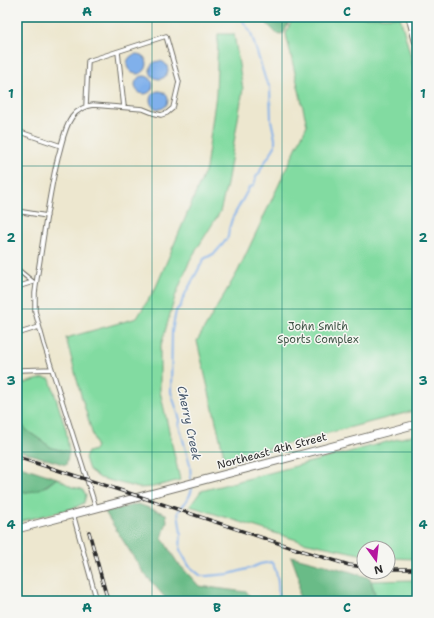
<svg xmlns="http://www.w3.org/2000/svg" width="434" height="618" viewBox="0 0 434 618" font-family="'Shantell Sans',sans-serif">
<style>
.green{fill:#82dba1;stroke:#568366}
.forest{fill:#69bb87;stroke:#4a7359}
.water{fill:#80b0eb;stroke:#566e8b}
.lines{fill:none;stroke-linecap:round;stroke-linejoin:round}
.stream{stroke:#80b0eb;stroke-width:2}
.service-casing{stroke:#6f6d64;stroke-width:5.5}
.minor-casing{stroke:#6f6d64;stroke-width:9}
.tertiary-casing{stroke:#6f6d64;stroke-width:11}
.service{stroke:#fff;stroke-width:3.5}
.minor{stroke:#fff;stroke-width:7}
.tertiary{stroke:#fff;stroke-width:9}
.rail-casing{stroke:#2b2b2b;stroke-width:3.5}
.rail{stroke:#f6f6f2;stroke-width:2;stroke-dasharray:6;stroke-linecap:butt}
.grid{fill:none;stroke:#0f766e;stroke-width:1;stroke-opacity:0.55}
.labels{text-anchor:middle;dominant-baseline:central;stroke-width:3;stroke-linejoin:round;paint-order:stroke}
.park-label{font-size:11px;fill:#415748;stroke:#f6f6f2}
.street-label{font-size:11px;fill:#2b2b2b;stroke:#f6f6f2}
.water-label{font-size:12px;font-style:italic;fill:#495a6e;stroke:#f6f6f2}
.neatline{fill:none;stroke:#0f766e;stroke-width:1.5}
.grid-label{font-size:13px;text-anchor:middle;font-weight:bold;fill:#0f766e}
</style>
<rect width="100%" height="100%" fill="#f6f6f2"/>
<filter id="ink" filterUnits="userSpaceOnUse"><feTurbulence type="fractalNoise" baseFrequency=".025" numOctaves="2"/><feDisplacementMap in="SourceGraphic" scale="8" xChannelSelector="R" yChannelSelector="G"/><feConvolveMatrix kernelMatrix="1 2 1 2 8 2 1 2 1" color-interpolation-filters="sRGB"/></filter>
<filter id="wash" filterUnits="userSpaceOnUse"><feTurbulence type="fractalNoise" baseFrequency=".012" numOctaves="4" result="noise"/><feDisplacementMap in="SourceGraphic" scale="16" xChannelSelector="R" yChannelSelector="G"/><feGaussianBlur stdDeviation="0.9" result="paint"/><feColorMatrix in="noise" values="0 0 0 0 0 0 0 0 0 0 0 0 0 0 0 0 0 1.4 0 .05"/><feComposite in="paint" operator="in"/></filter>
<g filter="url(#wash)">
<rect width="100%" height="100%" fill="#ede7cf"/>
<!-- green -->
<path class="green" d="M 293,17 L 400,17 L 417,79 L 417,91 L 413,93 L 417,105 L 417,410 L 225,460 L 197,341 L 238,271 L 307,125 L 286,34 Z
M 218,34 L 234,34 L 243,89 L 227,184 L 220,212 L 190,260 L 175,297 L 160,349 L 160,391 L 180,480 L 153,487 L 139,488 L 100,478 L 89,470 L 85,458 L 88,452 L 94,450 L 96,446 L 81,395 L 66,338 L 137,318 L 156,287 L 206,169 L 216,94 Z
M 44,378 L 50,379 L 66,430 L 69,452 L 52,448 L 29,432 L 17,420 L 17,385 Z
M 417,434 L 417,559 L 388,558 L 388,548 L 364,548 L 364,555 L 303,542 L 190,506 L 201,491 Z
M 57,478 L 72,487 L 82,489 L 86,495 L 84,503 L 74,508 L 17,522 L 17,490 L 27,492 L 47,486 Z
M 417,580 L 417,601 L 377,601 L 371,581 Z"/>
<!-- forest -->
<path class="forest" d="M 260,17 L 291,17 L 284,33 L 278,35 Z
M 17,420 L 29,432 L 52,448 L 69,452 L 66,465 L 17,450 Z
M 17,465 L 57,478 C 49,484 38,492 27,492 C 24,492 20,491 17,490 Z
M 138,504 L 166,514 L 167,521 L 162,538 L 177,562 L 199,586 L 246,592 L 255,601 L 168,601 L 143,572 L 105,512 Z
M 291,556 L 348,571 L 370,578 L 377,601 L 299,601 L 299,578 Z"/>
<!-- water -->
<path class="water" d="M127 64a10 10 0 1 1 20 0a10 10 0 1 1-20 0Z
M150 70a9 9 0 1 1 18 0a9 9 0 1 1-18 0Z
M135 85a9 9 0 1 1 18 0a9 9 0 1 1-18 0Z
M150 100a9 9 0 1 1 18 0a9 9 0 1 1-18 0Z"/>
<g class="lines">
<!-- stream -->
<path class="stream" d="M 191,481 L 190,465 L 179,425 L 180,420 L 171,392 L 172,331 L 176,311 L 181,305 L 183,298 L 204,259 L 215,253 L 223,244 L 228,237 L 229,229 L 232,219 L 249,188 L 254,185 L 256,177 L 260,172 L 261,168 L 271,153 L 275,146 L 275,139 L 271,120 L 270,87 L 266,81 L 251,33 L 243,21 L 242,17
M 192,485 C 193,495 183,505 178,512 L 181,533 L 180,550 L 189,566 L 201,576 L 207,576 L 229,574 L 251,568 L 260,564 L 271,562 C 278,569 280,592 277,601"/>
</g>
</g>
<g filter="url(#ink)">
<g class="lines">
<defs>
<path id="service" d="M 118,52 L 124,107
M 86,106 L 88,61 L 166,36 L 179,82 L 173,108 L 167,113 L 161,115 L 153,113 L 143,109 L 93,105 C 84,106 78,109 72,117 C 64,128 62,144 58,157 C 48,197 44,237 37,278 L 35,293 L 35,311 L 44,344 L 96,508
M 17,131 L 61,146
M 17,211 L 47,216
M 17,269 L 33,282
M 17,287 L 33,282
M 17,334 L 39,327
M 17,371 L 20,370 L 52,369
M 73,514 L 97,601"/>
<path id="minor" d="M 17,529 L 417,424"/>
<path id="tertiary" d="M 411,17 L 417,40"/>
</defs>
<!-- service casing -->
<use href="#service" class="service-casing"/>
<!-- minor casing -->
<use href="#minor" class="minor-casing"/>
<!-- tertiary casing -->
<use href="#tertiary" class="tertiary-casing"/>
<!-- service -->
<use href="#service" class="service"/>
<!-- minor -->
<use href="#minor" class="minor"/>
<!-- tertiary -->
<use href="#tertiary" class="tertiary"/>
<defs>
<path id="rail" d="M 17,457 L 141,497 L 293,548 L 349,565 L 364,567
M 89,532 L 108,601
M 388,569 L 417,569"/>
</defs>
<!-- rail casing -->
<use href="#rail" class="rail-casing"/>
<!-- rail -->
<use href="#rail" class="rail"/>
</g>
</g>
<!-- grid -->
<path class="grid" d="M 152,17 L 152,601M 282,17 L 282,601M 17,166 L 417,166M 17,309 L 417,309M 17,452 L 417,452"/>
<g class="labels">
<!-- park labels -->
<g class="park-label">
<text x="318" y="326">John Smith<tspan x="318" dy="13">Sports Complex</tspan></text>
</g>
<!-- street labels -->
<g class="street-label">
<text transform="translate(272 451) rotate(-15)">Northeast 4th Street</text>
</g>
<!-- water labels -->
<g class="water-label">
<text transform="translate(189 423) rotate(78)">Cherry Creek</text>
</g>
</g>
<!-- margin -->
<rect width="434" height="618" fill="none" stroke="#f6f6f2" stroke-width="44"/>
<!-- north arrow -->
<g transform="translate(376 560) rotate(165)"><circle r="19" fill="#f6f6f2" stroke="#a5a5a2"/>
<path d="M0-3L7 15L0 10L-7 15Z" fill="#b5179e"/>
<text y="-6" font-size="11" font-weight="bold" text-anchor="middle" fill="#2b2b2b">N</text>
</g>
<rect x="22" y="22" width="390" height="574" class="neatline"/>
<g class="grid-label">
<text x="87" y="16">A</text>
<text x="217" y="16">B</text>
<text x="347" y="16">C</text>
<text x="11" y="98">1</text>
<text x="423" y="98">1</text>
<text x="11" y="242">2</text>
<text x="423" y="242">2</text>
<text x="11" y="385">3</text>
<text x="423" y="385">3</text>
<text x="11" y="529">4</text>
<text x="423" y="529">4</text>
<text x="87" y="612">A</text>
<text x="217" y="612">B</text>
<text x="347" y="612">C</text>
</g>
</svg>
